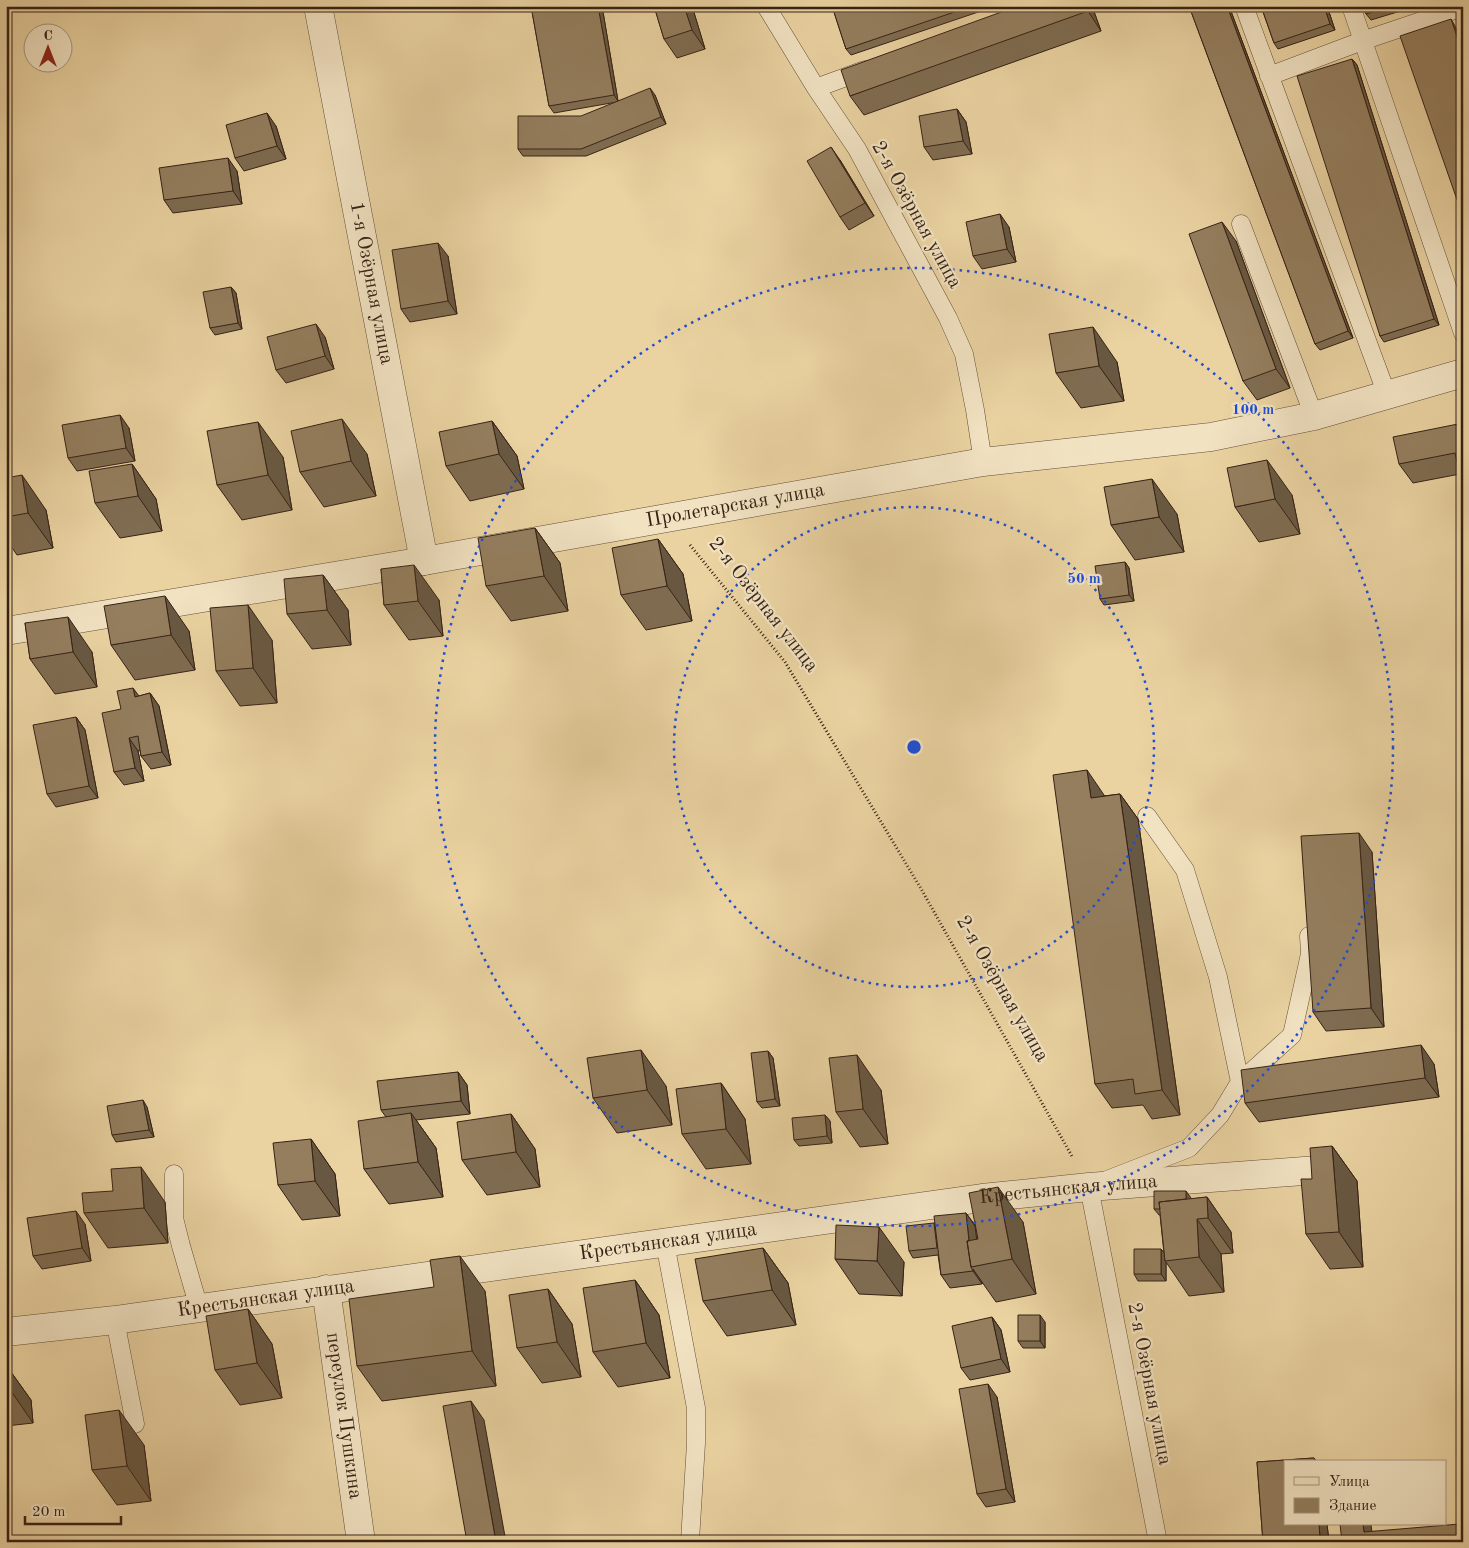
<svg xmlns="http://www.w3.org/2000/svg" width="1469" height="1548" viewBox="0 0 1469 1548" font-family="'Old Standard TT',serif">
<style>
.lines{fill:none;stroke-linecap:round;stroke-linejoin:round}
.lane-casing{stroke:#634e38;stroke-width:19}
.street-casing{stroke:#634e38;stroke-width:29}
.path{stroke:#362215;stroke-width:3;stroke-dasharray:1 2.5;stroke-linecap:butt}
.lane{stroke:#f1e2c2;stroke-width:18}
.street{stroke:#f1e2c2;stroke-width:28}
.wall{fill:#7f6c51;stroke:#362215}
.shaded-wall{fill:#685842;stroke:#362215}
.building{fill:#947e5e;stroke:#362215}
.ring{fill:none;stroke:#1d4ed8;stroke-width:2.5;stroke-dasharray:2.5 5}
.labels{text-anchor:middle;dominant-baseline:central;stroke-width:4.5;stroke-linejoin:round;paint-order:stroke}
.street-label{font-size:20px;fill:#362215;stroke:#f1e2c2}
.centre{fill:#1d4ed8;stroke:#f1e2c2;stroke-width:2.5}
.ring-label{font-size:15px;text-anchor:middle;font-weight:bold;fill:#1d4ed8;stroke:#f1e2c2;stroke-width:4.5;stroke-linejoin:round;paint-order:stroke}
</style>
<rect width="100%" height="100%" fill="#ead2a1"/>
<filter id="stains"><feTurbulence type="fractalNoise" baseFrequency=".004" numOctaves="4"/><feColorMatrix values="0 0 0 0 .2 0 0 0 0 .09 0 0 0 0 .02 0 0 0 .5 -.17"/></filter>
<radialGradient id="worn" r=".72"><stop offset=".6" stop-color="#630" stop-opacity="0"/><stop offset="1" stop-color="#630" stop-opacity=".3"/></radialGradient>
<g class="lines">
<defs>
<path id="lane" d="M 766,6 L 816,88 L 857,149 L 948,318 L 964,354 L 975,410 L 983,462
M 1244,6 L 1387,395
M 1351,6 L 1463,333
M 1269,76 L 1362,41 L 1463,7
M 816,88 L 865,70
M 1241,224 L 1314,416
M 1147,816 L 1185,870 L 1218,977 L 1240,1082 L 1249,1081
M 174,1174 L 174,1218 L 181,1246 L 199,1308
M 665,1243 L 696,1408 L 696,1443 L 690,1541
M 115,1320 L 135,1424
M 1158,1542 L 1089,1187 L 1189,1148 L 1220,1115 L 1240,1082 L 1292,1035 L 1310,954 L 1309,936"/>
<g id="street">
<path id="s1" d="M 318,6 L 424,561"/>
<path id="s2" d="M 6,631 L 424,561 L 983,462 L 1211,437 L 1314,416 L 1463,373"/>
<path id="s3" d="M 326,1289 L 361,1542"/>
<path id="s4" d="M 6,1332 L 115,1320 L 982,1198 L 1089,1187 L 1331,1169"/>
</g>
</defs>
<!-- lane casing -->
<use href="#lane" class="lane-casing"/>
<!-- street casing -->
<use href="#street" class="street-casing"/>
<!-- path -->
<path class="path" d="M 690,545 L 785,662 L 920,887 L 1073,1158"/>
<!-- lane -->
<use href="#lane" class="lane"/>
<!-- street -->
<use href="#street" class="street"/>
</g>
<!-- wall -->
<path class="wall" d="M 531,6 L 602,6 L 618,101 L 655,95 L 666,124 L 586,156 L 523,156 L 518,149 L 617,102 L 554,113 L 549,106 Z
M 654,6 L 692,6 L 705,49 L 677,58 L 664,39 Z
M 832,6 L 996,6 L 851,55 L 846,49 Z
M 1092,6 L 1101,31 L 864,115 L 850,96 Z
M 1189,6 L 1229,6 L 1353,338 L 1320,350 L 1315,344 Z
M 1261,6 L 1327,6 L 1335,30 L 1278,49 L 1274,43 Z
M 1364,6 L 1417,6 L 1371,20 L 1366,14 Z
M 1352,59 L 1357,65 L 1439,325 L 1384,342 L 1380,336 Z
M 957,109 L 966,122 L 972,154 L 933,160 L 924,147 Z
M 276,126 L 286,159 L 244,171 L 235,158 Z
M 840,160 L 874,216 L 849,230 L 840,217 Z
M 237,171 L 242,204 L 173,213 L 164,200 Z
M 1009,227 L 1016,262 L 982,269 L 973,256 Z
M 1236,241 L 1290,388 L 1257,400 L 1243,381 Z
M 448,256 L 457,314 L 410,322 L 401,309 Z
M 231,287 L 236,293 L 242,329 L 215,335 L 210,328 Z
M 325,337 L 334,369 L 286,383 L 276,370 Z
M 1117,362 L 1124,401 L 1081,408 L 1056,373 Z
M 492,421 L 517,456 L 524,489 L 470,501 L 446,466 Z
M 1463,423 L 1460,474 L 1413,483 L 1399,464 Z
M 129,428 L 135,461 L 77,471 L 68,458 Z
M 367,454 L 376,496 L 324,507 L 300,472 Z
M 283,457 L 292,510 L 242,520 L 217,485 Z
M 132,464 L 156,499 L 162,531 L 120,538 L 95,503 Z
M 6,478 L 46,510 L 53,548 L 17,555 L 6,539 Z
M 1292,495 L 1300,534 L 1259,542 L 1235,507 Z
M 1177,514 L 1184,552 L 1135,560 L 1111,525 Z
M 535,528 L 560,563 L 568,611 L 511,621 L 486,586 Z
M 658,539 L 683,574 L 692,621 L 646,630 L 621,595 Z
M 1125,562 L 1129,568 L 1134,601 L 1104,605 L 1100,599 Z
M 381,569 L 439,600 L 443,636 L 409,640 L 384,605 Z
M 323,575 L 348,610 L 351,645 L 312,649 L 287,614 Z
M 25,623 L 92,652 L 97,687 L 55,694 L 30,659 Z
M 189,631 L 195,670 L 135,680 L 111,645 Z
M 272,640 L 277,703 L 240,706 L 216,671 Z
M 150,693 L 159,706 L 171,765 L 151,769 L 141,756 L 140,750 L 138,751 L 144,781 L 124,785 L 114,772 L 121,709 L 139,696 Z
M 76,717 L 85,730 L 98,798 L 56,807 L 47,794 Z
M 1120,794 L 1138,819 L 1180,1115 L 1152,1119 L 1143,1105 L 1112,1108 L 1095,1084 L 1104,795 L 1104,796 Z
M 1372,852 L 1384,1027 L 1326,1031 L 1313,1012 Z
M 768,1051 L 773,1058 L 780,1106 L 762,1108 L 757,1102 Z
M 1434,1064 L 1439,1097 L 1259,1122 L 1245,1103 Z
M 458,1072 L 467,1085 L 470,1114 L 416,1120 L 436,1148 L 443,1197 L 389,1204 L 364,1169 L 386,1117 L 381,1110 Z
M 721,1083 L 745,1119 L 751,1164 L 706,1169 L 682,1134 Z
M 666,1086 L 672,1125 L 617,1133 L 593,1098 Z
M 881,1090 L 888,1144 L 860,1147 L 836,1112 Z
M 147,1107 L 154,1137 L 116,1142 L 112,1135 Z
M 511,1114 L 535,1149 L 540,1187 L 487,1195 L 462,1160 Z
M 825,1115 L 830,1121 L 832,1143 L 799,1146 L 794,1140 Z
M 311,1139 L 335,1174 L 340,1216 L 302,1220 L 278,1185 Z
M 1332,1146 L 1357,1181 L 1363,1267 L 1330,1269 L 1306,1234 L 1312,1179 Z
M 113,1191 L 165,1202 L 168,1243 L 108,1248 L 84,1213 Z
M 1207,1197 L 1231,1232 L 1233,1253 L 1221,1254 L 1224,1292 L 1189,1296 L 1166,1262 L 1166,1281 L 1138,1281 L 1134,1274 L 1164,1253 L 1160,1215 L 1159,1215 L 1154,1209 L 1191,1198 L 1191,1199 Z
M 966,1213 L 975,1225 L 1023,1222 L 1036,1294 L 996,1302 L 982,1282 L 982,1284 L 950,1288 L 941,1275 L 938,1255 L 913,1258 L 909,1251 L 934,1223 Z
M 85,1224 L 91,1261 L 42,1269 L 33,1256 Z
M 763,1248 L 788,1283 L 796,1325 L 727,1336 L 703,1301 Z
M 835,1259 L 904,1262 L 902,1296 L 859,1294 Z
M 635,1280 L 659,1315 L 670,1378 L 618,1387 L 593,1352 Z
M 548,1289 L 572,1324 L 581,1377 L 542,1383 L 517,1348 Z
M 485,1291 L 496,1386 L 382,1401 L 357,1366 Z
M 248,1309 L 272,1344 L 282,1398 L 240,1405 L 215,1370 Z
M 992,1317 L 1001,1330 L 1010,1372 L 970,1380 L 961,1368 Z
M 1045,1322 L 1045,1348 L 1023,1348 L 1018,1341 Z
M 6,1365 L 31,1400 L 33,1423 L 6,1426 Z
M 997,1397 L 1015,1502 L 986,1507 L 977,1494 Z
M 144,1445 L 151,1501 L 117,1505 L 92,1470 Z
M 1314,1458 L 1317,1462 L 1285,1462 L 1285,1524 L 1327,1524 L 1329,1542 L 1263,1542 L 1257,1462 Z"/>
<!-- shaded-wall -->
<path class="shaded-wall" d="M 598,6 L 602,6 L 618,101 L 614,95 Z
M 684,6 L 692,6 L 705,49 L 692,30 Z
M 1086,6 L 1092,6 L 1101,31 L 1088,11 Z
M 1227,6 L 1229,6 L 1353,338 L 1348,331 Z
M 1324,6 L 1327,6 L 1335,30 L 1330,24 Z
M 1451,19 L 1455,26 L 1463,47 L 1463,54 Z
M 1352,59 L 1357,65 L 1439,325 L 1434,319 Z
M 650,88 L 655,95 L 666,124 L 661,117 Z
M 957,109 L 966,122 L 972,154 L 963,141 Z
M 267,113 L 276,126 L 286,159 L 277,146 Z
M 831,147 L 840,160 L 874,216 L 865,203 Z
M 228,158 L 237,171 L 242,204 L 233,191 Z
M 1000,214 L 1009,227 L 1016,262 L 1007,249 Z
M 1222,222 L 1236,241 L 1290,388 L 1276,369 Z
M 438,243 L 448,256 L 457,314 L 448,301 Z
M 231,287 L 236,293 L 242,329 L 238,323 Z
M 316,324 L 325,337 L 334,369 L 325,356 Z
M 1093,327 L 1117,362 L 1124,401 L 1099,366 Z
M 120,415 L 129,428 L 135,461 L 126,448 Z
M 342,419 L 367,454 L 376,496 L 351,461 Z
M 492,421 L 517,456 L 524,489 L 499,454 Z
M 258,422 L 283,457 L 292,510 L 268,475 Z
M 1267,460 L 1292,495 L 1300,534 L 1275,499 Z
M 132,464 L 156,499 L 162,531 L 138,496 Z
M 22,475 L 46,510 L 53,548 L 28,513 Z
M 1152,479 L 1177,514 L 1184,552 L 1159,517 Z
M 535,528 L 560,563 L 568,611 L 544,576 Z
M 658,539 L 683,574 L 692,621 L 667,586 Z
M 1125,562 L 1129,568 L 1134,601 L 1129,595 Z
M 414,565 L 439,600 L 443,636 L 418,601 Z
M 323,575 L 348,610 L 351,645 L 327,610 Z
M 165,596 L 189,631 L 195,670 L 171,635 Z
M 248,605 L 272,640 L 277,703 L 253,668 Z
M 68,617 L 92,652 L 97,687 L 73,652 Z
M 133,688 L 142,700 L 135,697 Z
M 150,693 L 159,706 L 171,765 L 162,752 Z
M 76,717 L 85,730 L 98,798 L 89,786 Z
M 129,738 L 138,751 L 144,781 L 135,768 Z
M 1087,770 L 1104,795 L 1108,823 L 1091,798 Z
M 1120,794 L 1138,819 L 1180,1115 L 1162,1090 Z
M 1359,833 L 1372,852 L 1384,1027 L 1371,1008 Z
M 1421,1045 L 1434,1064 L 1439,1097 L 1425,1078 Z
M 641,1050 L 666,1086 L 672,1125 L 647,1090 Z
M 768,1051 L 773,1058 L 780,1106 L 775,1099 Z
M 857,1055 L 881,1090 L 888,1144 L 863,1109 Z
M 458,1072 L 467,1085 L 470,1114 L 461,1101 Z
M 721,1083 L 745,1119 L 751,1164 L 726,1129 Z
M 143,1100 L 147,1107 L 154,1137 L 149,1130 Z
M 411,1113 L 436,1148 L 443,1197 L 418,1162 Z
M 511,1114 L 535,1149 L 540,1187 L 516,1152 Z
M 825,1115 L 830,1121 L 832,1143 L 827,1136 Z
M 311,1139 L 335,1174 L 340,1216 L 315,1181 Z
M 1332,1146 L 1357,1181 L 1363,1267 L 1339,1232 Z
M 141,1167 L 165,1202 L 168,1243 L 144,1208 Z
M 998,1187 L 1023,1222 L 1036,1294 L 1012,1259 Z
M 1186,1191 L 1191,1198 L 1191,1215 L 1186,1209 Z
M 1207,1197 L 1231,1232 L 1233,1253 L 1208,1218 Z
M 76,1211 L 85,1224 L 91,1261 L 82,1248 Z
M 966,1213 L 975,1226 L 980,1265 L 972,1266 Z
M 1197,1219 L 1221,1254 L 1224,1292 L 1199,1257 Z
M 879,1227 L 904,1262 L 902,1296 L 877,1261 Z
M 763,1248 L 788,1283 L 796,1325 L 772,1290 Z
M 1161,1249 L 1166,1255 L 1165,1261 L 1166,1262 L 1166,1281 L 1161,1274 Z
M 460,1256 L 485,1291 L 496,1386 L 472,1351 Z
M 973,1269 L 982,1282 L 982,1284 L 973,1271 Z
M 635,1280 L 659,1315 L 670,1378 L 646,1343 Z
M 548,1289 L 572,1324 L 581,1377 L 557,1342 Z
M 248,1309 L 272,1344 L 282,1398 L 257,1363 Z
M 1040,1315 L 1045,1322 L 1045,1348 L 1040,1341 Z
M 992,1317 L 1001,1330 L 1010,1372 L 1001,1359 Z
M 6,1365 L 31,1400 L 33,1423 L 9,1388 Z
M 988,1384 L 997,1397 L 1015,1502 L 1006,1489 Z
M 471,1401 L 484,1420 L 506,1542 L 496,1542 Z
M 119,1410 L 144,1445 L 151,1501 L 127,1466 Z
M 1319,1524 L 1327,1524 L 1329,1542 L 1323,1542 L 1320,1538 Z
M 1363,1524 L 1371,1524 L 1373,1542 L 1364,1532 Z"/>
<!-- building -->
<path class="building" d="M 531,6 L 598,6 L 614,95 L 549,106 Z
M 654,6 L 684,6 L 692,30 L 664,39 Z
M 832,6 L 972,6 L 846,49 Z
M 1018,6 L 1086,6 L 1088,11 L 850,96 L 841,70 Z
M 1189,6 L 1227,6 L 1348,331 L 1315,344 Z
M 1261,6 L 1324,6 L 1330,24 L 1274,43 Z
M 1364,6 L 1391,6 L 1366,14 Z
M 1451,19 L 1463,54 L 1463,217 L 1400,36 Z
M 1352,59 L 1434,319 L 1380,336 L 1297,76 Z
M 650,88 L 661,117 L 581,149 L 518,149 L 518,116 L 581,116 Z
M 957,109 L 963,141 L 924,147 L 919,116 Z
M 267,113 L 277,146 L 235,158 L 226,125 Z
M 831,147 L 865,203 L 840,217 L 807,161 Z
M 228,158 L 233,191 L 164,200 L 159,168 Z
M 1000,214 L 1007,249 L 973,256 L 966,222 Z
M 1222,222 L 1276,369 L 1243,381 L 1189,234 Z
M 438,243 L 448,301 L 401,309 L 392,250 Z
M 231,287 L 238,323 L 210,328 L 203,292 Z
M 316,324 L 325,356 L 276,370 L 267,337 Z
M 1093,327 L 1099,366 L 1056,373 L 1049,334 Z
M 120,415 L 126,448 L 68,458 L 62,425 Z
M 342,419 L 351,461 L 300,472 L 291,431 Z
M 492,421 L 499,454 L 446,466 L 439,432 Z
M 258,422 L 268,475 L 217,485 L 207,431 Z
M 1463,423 L 1463,488 L 1455,453 L 1399,464 L 1393,437 Z
M 1267,460 L 1275,499 L 1235,507 L 1227,468 Z
M 132,464 L 138,496 L 95,503 L 89,471 Z
M 22,475 L 28,513 L 6,517 L 6,478 Z
M 1152,479 L 1159,517 L 1111,525 L 1104,487 Z
M 535,528 L 544,576 L 486,586 L 478,538 Z
M 658,539 L 667,586 L 621,595 L 612,548 Z
M 1125,562 L 1129,595 L 1100,599 L 1095,566 Z
M 414,565 L 418,601 L 384,605 L 381,569 Z
M 323,575 L 327,610 L 287,614 L 284,579 Z
M 165,596 L 171,635 L 111,645 L 104,606 Z
M 248,605 L 253,668 L 216,671 L 210,608 Z
M 68,617 L 73,652 L 30,659 L 25,623 Z
M 133,688 L 135,697 L 150,693 L 162,752 L 141,756 L 138,736 L 129,738 L 135,768 L 114,772 L 102,713 L 121,709 L 117,691 Z
M 76,717 L 89,786 L 47,794 L 33,725 Z
M 1087,770 L 1091,798 L 1120,794 L 1162,1090 L 1135,1094 L 1133,1079 L 1095,1084 L 1053,775 Z
M 1359,833 L 1371,1008 L 1313,1012 L 1301,836 Z
M 1421,1045 L 1425,1078 L 1245,1103 L 1241,1070 Z
M 641,1050 L 647,1090 L 593,1098 L 587,1058 Z
M 768,1051 L 775,1099 L 757,1102 L 751,1053 Z
M 857,1055 L 863,1109 L 836,1112 L 829,1058 Z
M 458,1072 L 461,1101 L 381,1110 L 377,1081 Z
M 721,1083 L 726,1129 L 682,1134 L 676,1089 Z
M 143,1100 L 149,1130 L 112,1135 L 107,1106 Z
M 411,1113 L 418,1162 L 364,1169 L 358,1121 Z
M 511,1114 L 516,1152 L 462,1160 L 457,1122 Z
M 825,1115 L 827,1136 L 794,1140 L 792,1118 Z
M 311,1139 L 315,1181 L 278,1185 L 273,1143 Z
M 1332,1146 L 1339,1232 L 1306,1234 L 1301,1179 L 1312,1179 L 1310,1148 Z
M 141,1167 L 144,1208 L 84,1213 L 82,1193 L 113,1191 L 111,1169 Z
M 998,1187 L 1012,1259 L 971,1267 L 967,1241 L 978,1239 L 969,1193 Z
M 1154,1191 L 1186,1191 L 1186,1199 L 1159,1202 L 1160,1209 L 1154,1209 Z
M 1207,1197 L 1208,1218 L 1197,1219 L 1199,1257 L 1165,1261 L 1159,1202 Z
M 76,1211 L 82,1248 L 33,1256 L 27,1218 Z
M 966,1213 L 969,1241 L 967,1241 L 971,1267 L 973,1271 L 941,1275 L 934,1216 Z
M 934,1223 L 937,1248 L 909,1251 L 906,1226 Z
M 836,1225 L 879,1227 L 877,1261 L 835,1259 Z
M 763,1248 L 772,1290 L 703,1301 L 695,1259 Z
M 1134,1249 L 1161,1249 L 1161,1274 L 1134,1274 Z
M 460,1256 L 472,1351 L 357,1366 L 349,1299 L 434,1287 L 430,1260 Z
M 635,1280 L 646,1343 L 593,1352 L 583,1288 Z
M 548,1289 L 557,1342 L 517,1348 L 509,1295 Z
M 248,1309 L 257,1363 L 215,1370 L 206,1316 Z
M 1018,1315 L 1040,1315 L 1040,1341 L 1018,1341 Z
M 992,1317 L 1001,1359 L 961,1368 L 952,1326 Z
M 6,1366 L 9,1388 L 6,1388 Z
M 988,1384 L 1006,1489 L 977,1494 L 959,1389 Z
M 471,1401 L 496,1542 L 467,1542 L 443,1406 Z
M 119,1410 L 127,1466 L 92,1470 L 85,1415 Z
M 1314,1458 L 1315,1462 L 1285,1462 L 1285,1524 L 1319,1524 L 1320,1538 L 1263,1542 L 1257,1462 Z
M 1463,1501 L 1463,1542 L 1342,1542 L 1340,1524 L 1363,1524 L 1364,1532 L 1460,1524 L 1458,1502 Z"/>
<!-- distance rings -->
<g class="ring">
<circle cx="914" cy="747" r="240"/>
<circle cx="914" cy="747" r="479"/>
</g>
<g class="labels">
<!-- street labels -->
<g class="street-label">
<text transform="translate(916 215) rotate(61)">2-я Озёрная улица</text>
<text stroke="none"><textPath href="#s1" startOffset="282">1-я Озёрная улица</textPath></text>
<text stroke="none"><textPath href="#s2" startOffset="740">Пролетарская улица</textPath></text>
<text transform="translate(763 605) rotate(52)">2-я Озёрная улица</text>
<text transform="translate(1002 989) rotate(60)">2-я Озёрная улица</text>
<text stroke="none"><textPath href="#s4" startOffset="1072">Крестьянская улица</textPath></text>
<text stroke="none"><textPath href="#s4" startOffset="668">Крестьянская улица</textPath></text>
<text stroke="none"><textPath href="#s4" startOffset="262">Крестьянская улица</textPath></text>
<text transform="translate(1149 1384) rotate(79)">2-я Озёрная улица</text>
<text stroke="none"><textPath href="#s3" startOffset="128">переулок Пушкина</textPath></text>
</g>
</g>
<circle cx="914" cy="747" r="8" class="centre"/>
<g class="ring-label">
<text x="1253" y="414">100 m</text>
<text x="1084" y="583">50 m</text>
</g>
<!-- margin -->
<rect width="1469" height="1548" fill="none" stroke="#ead2a1" stroke-width="25"/>
<rect x="8" y="8" width="1454" height="1533" fill="none" stroke="#362215" stroke-width="2.5"/>
<rect x="12" y="12" width="1444" height="1523" fill="none" stroke="#362215"/>
<!-- legend -->
<rect x="1284" y="1460" width="162" height="65" fill="#f1e2c2" stroke="#a6957d"/>
<rect x="1294" y="1477" width="25" height="8" fill="#f1e2c2" stroke="#a6957d"/>
<text x="1329" y="1486" font-size="15" fill="#362215">Улица</text>
<rect x="1294" y="1498" width="25" height="15" fill="#947e5e" stroke="#a6957d"/>
<text x="1329" y="1510" font-size="15" fill="#362215">Здание</text>
<!-- north arrow -->
<g transform="translate(48 48)"><circle r="24" fill="#f1e2c2" stroke="#a6957d"/>
<path d="M0-4L9 19L0 12L-9 19Z" fill="#8f2418"/>
<text y="-8" font-size="14" font-weight="bold" text-anchor="middle" fill="#362215">С</text>
</g>
<!-- scale -->
<path d="M25 1516v8h96v-8" fill="none" stroke="#362215" stroke-width="2.5"/>
<text x="32" y="1516" font-size="15" fill="#362215" stroke="#f1e2c2" stroke-width="4" paint-order="stroke">20 m</text>
<rect width="100%" height="100%" filter="url(#stains)"/>
<rect width="100%" height="100%" fill="url(#worn)"/>
</svg>
